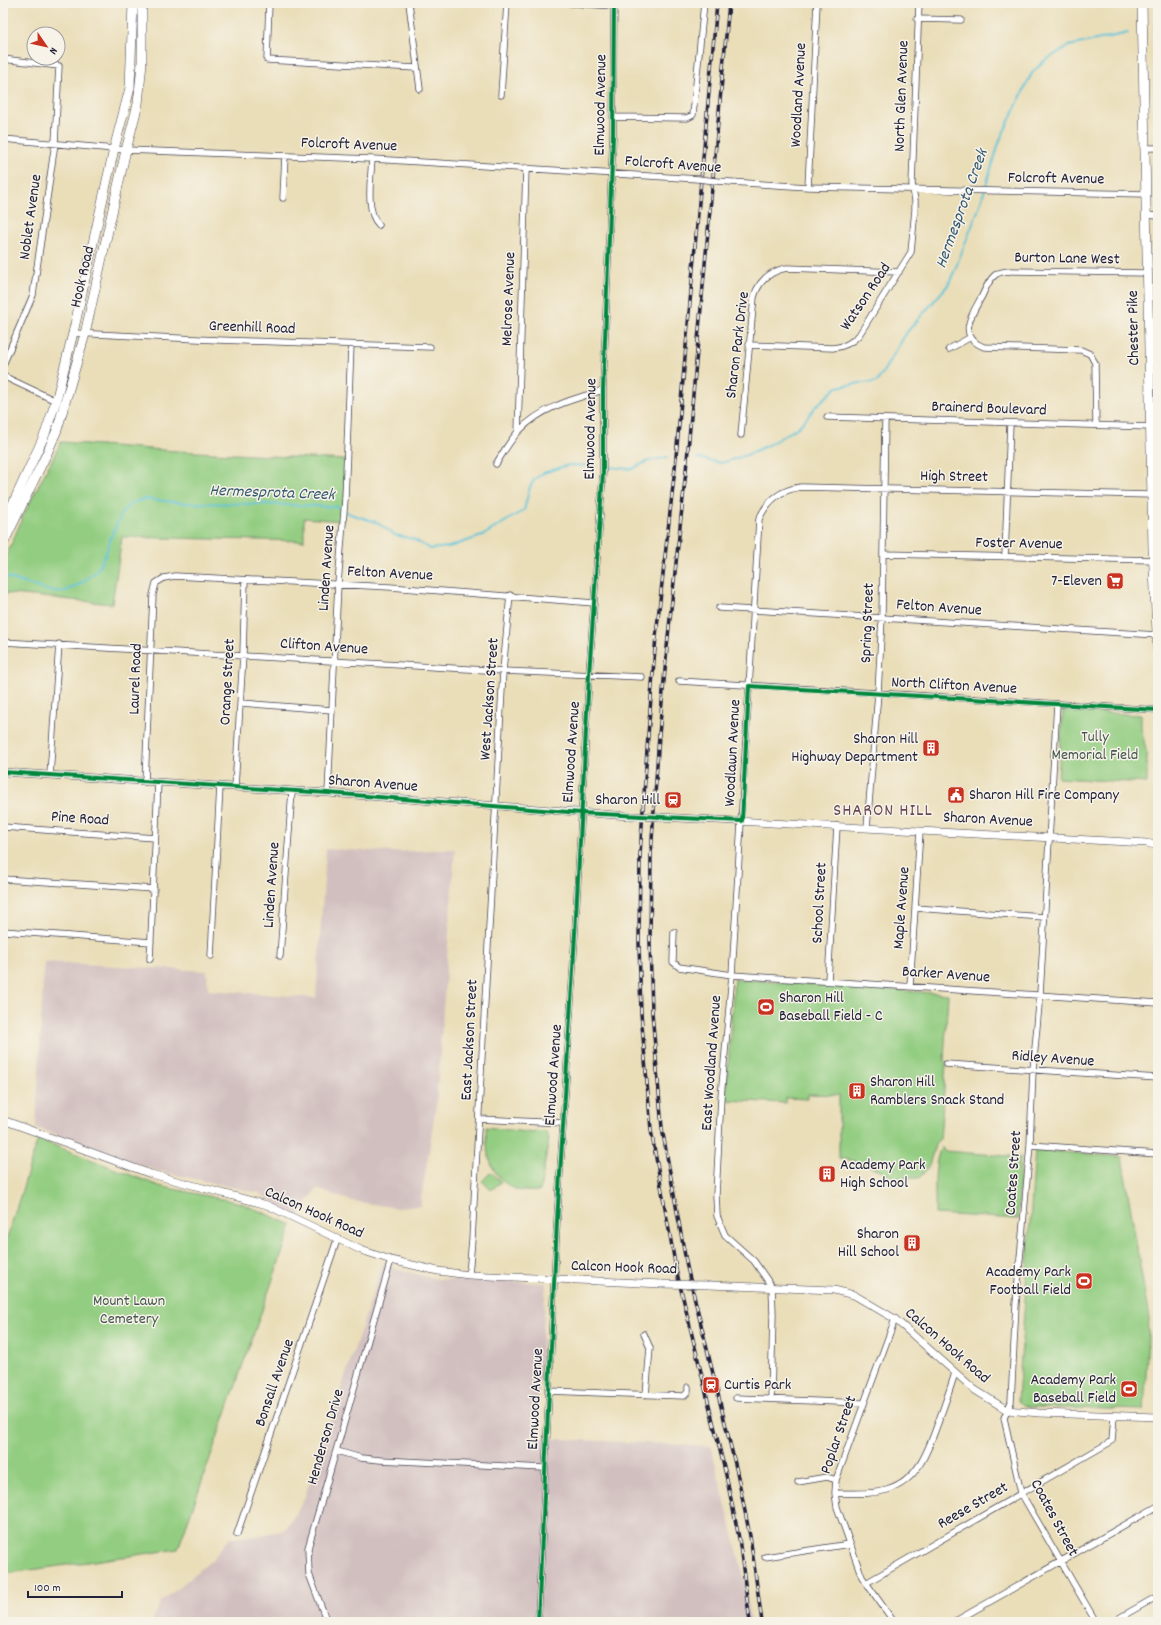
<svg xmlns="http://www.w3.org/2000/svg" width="1161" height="1625" viewBox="0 0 1161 1625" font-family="Dekko,sans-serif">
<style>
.industrial{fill:#d1bfbf}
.green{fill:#93cd81;stroke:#5a785e}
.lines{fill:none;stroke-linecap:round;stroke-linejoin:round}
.stream{stroke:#5cc3d8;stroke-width:2}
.minor-casing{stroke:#403e4e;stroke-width:7}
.tertiary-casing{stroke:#403e4e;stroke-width:8}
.primary-casing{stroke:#403e4e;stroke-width:10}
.minor{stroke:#fff;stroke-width:5.5}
.tertiary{stroke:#fff;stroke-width:7}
.primary{stroke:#fff;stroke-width:9}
.rail-casing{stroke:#22223b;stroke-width:3.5}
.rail{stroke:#f7f3e8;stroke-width:2;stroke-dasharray:6;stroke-linecap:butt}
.minor-bridge-casing{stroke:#403e4e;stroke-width:7;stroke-linecap:butt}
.tertiary-bridge-casing{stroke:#403e4e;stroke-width:8;stroke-linecap:butt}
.minor-bridge{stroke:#fff;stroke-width:5.5}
.tertiary-bridge{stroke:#fff;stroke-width:7}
.cycleway-casing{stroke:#f7f3e8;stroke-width:6}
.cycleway{stroke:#00873e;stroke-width:4}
.labels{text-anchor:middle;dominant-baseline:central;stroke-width:3;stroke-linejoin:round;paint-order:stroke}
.street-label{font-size:16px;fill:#22223b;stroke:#f7f3e8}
.poi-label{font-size:16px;fill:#22223b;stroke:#f7f3e8;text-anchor:end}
.park-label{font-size:16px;fill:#445550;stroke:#f7f3e8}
.water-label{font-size:17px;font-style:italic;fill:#365a72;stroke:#f7f3e8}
.quarter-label{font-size:18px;letter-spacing:1px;fill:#694958;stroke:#f7f3e8}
</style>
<rect width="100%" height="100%" fill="#f7f3e8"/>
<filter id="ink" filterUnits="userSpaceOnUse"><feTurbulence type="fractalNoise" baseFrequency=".025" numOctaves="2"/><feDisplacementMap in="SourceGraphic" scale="8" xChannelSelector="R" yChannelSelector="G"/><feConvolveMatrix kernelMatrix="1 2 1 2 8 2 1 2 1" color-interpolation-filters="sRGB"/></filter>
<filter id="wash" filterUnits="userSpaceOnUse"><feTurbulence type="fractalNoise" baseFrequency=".012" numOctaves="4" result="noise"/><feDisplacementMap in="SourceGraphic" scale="16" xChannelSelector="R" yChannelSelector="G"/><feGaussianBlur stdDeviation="0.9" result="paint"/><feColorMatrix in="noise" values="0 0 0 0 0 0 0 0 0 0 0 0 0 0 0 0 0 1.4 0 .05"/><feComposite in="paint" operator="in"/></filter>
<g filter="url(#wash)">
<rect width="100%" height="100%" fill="#eadeb9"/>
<!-- industrial -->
<path class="industrial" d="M 326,849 L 393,852 L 455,849 L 436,1106 L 420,1206 L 398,1208 L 352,1201 L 316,1189 L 297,1218 L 259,1193 L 154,1170 L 97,1148 L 36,1128 L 44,962 L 207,971 L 208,990 L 316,998 Z
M 383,1264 L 399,1270 L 437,1279 L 546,1283 L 536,1438 L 711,1446 L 745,1582 L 750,1622 L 152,1622 L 161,1602 L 213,1559 L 229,1538 L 256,1536 L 285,1530 L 303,1502 Z"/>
<!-- green -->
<path class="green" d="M 61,442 L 176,451 L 347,460 L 343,521 L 304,518 L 304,541 L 122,537 L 112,604 L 3,593 L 3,564 L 24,514 Z
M 1063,710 L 1141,715 L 1141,728 L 1147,754 L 1147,783 L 1058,778 Z
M 734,979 L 948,994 L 944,1060 L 946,1064 L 940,1139 L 936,1142 L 928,1168 L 919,1178 L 896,1178 L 863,1163 L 839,1158 L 839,1095 L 808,1094 L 808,1099 L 786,1098 L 786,1103 L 726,1100 Z
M 486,1127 L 534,1133 L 534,1131 L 546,1132 L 549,1138 L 540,1191 C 533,1191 521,1192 515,1189 C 489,1177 486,1151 486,1127 Z
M 38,1139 L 159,1186 L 241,1203 L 292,1225 L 178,1549 L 3,1574 L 3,1251 Z
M 942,1147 L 945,1151 L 1020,1157 L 1018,1219 L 935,1214 C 936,1196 932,1161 942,1147 Z
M 1035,1150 L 1122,1157 L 1149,1319 L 1144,1410 L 1030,1407 L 1022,1405 L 1018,1401 Z
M 491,1172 L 501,1182 L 491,1190 L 482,1181 Z"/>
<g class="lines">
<!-- stream -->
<path class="stream" d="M 1154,28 L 1158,27
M 697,458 L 721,463 L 747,455 L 770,444 L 797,428 L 806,419 L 816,406 L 837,387 L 861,383 L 877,382 L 907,332 L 948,285 L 954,272 L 979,208 L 1000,140 L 1032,73 L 1044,61 L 1069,46 L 1128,33
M 607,467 L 632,469 L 648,461 L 668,457
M 3,576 L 46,590 L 63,592 L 80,584 L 97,571 L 107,551 L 111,537 L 121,514 L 126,508 L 131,503 L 145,499 L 183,503 L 262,504 L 339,507 L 350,514 L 376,522 L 395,535 L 413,539 L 430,549 L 449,547 L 482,536 L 524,510 L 530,487 L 534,480 L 543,473 L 568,465 L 596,466"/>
</g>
</g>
<g filter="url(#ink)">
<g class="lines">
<defs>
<path id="minor" d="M 269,3 L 267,60 L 416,68
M 409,3 L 420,89
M 570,3 L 614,6
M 917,19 L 961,20
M 3,59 L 59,66 L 55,143 L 33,295 L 3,365
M 501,95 L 507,3
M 613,117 L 687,118 L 693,115 L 704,3
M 3,139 L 126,150 L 372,159 L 698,179
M 1145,148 L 1158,148
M 372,159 C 371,177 365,212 379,225
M 716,181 L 808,187 L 1146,194
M 808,187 L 817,3
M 283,198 L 285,156
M 1146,215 L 1158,216
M 73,333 L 218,340 L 430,347
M 749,345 L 833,348 C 844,347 852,343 859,335 L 911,252 L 915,210 L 915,200 L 912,184 L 919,3
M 949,349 L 971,337
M 3,376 L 56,401
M 827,417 L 1151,427
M 1096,425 L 1095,363 L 1090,354 L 1081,350 L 984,347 C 956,336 972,314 982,296 C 985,289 989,280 995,275 C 1000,271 1007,271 1013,271 L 1148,273
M 518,432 L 526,168
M 741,435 L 754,297 C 759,280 770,271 787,268 L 899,272
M 496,464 C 503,453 510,440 519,431 C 542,407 573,399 603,390
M 3,503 L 11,508
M 884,554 L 1154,560
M 1005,557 L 1010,423
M 719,608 L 1157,635
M 3,642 L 503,671 L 642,677
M 679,681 L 1158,710
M 240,703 L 332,710
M 1057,704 L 1040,994 L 1033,1070 L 1030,1145 L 1016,1304 L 1011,1402 L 1004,1418 L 1021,1493 L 1096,1622
M 50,775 L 59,644
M 145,782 L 153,595 L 156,583 L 164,578 L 175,576 L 390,587 L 594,603
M 235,787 L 243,655 L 245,580
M 328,793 L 338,584 L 345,499 L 351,345
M 3,827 L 155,838
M 867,828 L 878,693 L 882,618 L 885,419
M 3,879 L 154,889
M 915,908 L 1044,917
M 3,931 L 151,942
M 674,932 L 673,962 L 679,967 L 732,975 L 1158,1003
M 211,956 L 220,786
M 280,956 L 292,791
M 150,959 L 158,783
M 828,981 L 837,826
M 910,986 L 920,831
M 946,1064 L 1158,1078
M 479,1119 L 563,1123
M 1030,1145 L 1158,1154
M 469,1275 L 472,1239 L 503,671 L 510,595
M 644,1334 L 650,1348 L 646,1395
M 548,1391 L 684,1396 L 688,1392 L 688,1387
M 736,1398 L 863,1403
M 771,1399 L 773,1314 L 772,1287 L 754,1261 L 725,1235 L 717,1216 L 716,1195 L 721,1097 L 732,975 L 759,519 C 768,500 780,490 801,487 L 1152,495
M 337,1451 L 361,1458 L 380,1460 L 544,1468
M 798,1482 L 827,1477 L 836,1480
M 835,1493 C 852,1493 870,1495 887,1490 C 919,1481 929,1448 939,1420 C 945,1404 950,1389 955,1373
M 237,1534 L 337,1240
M 765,1557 L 850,1544
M 866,1583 L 1112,1441 L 1114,1416
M 327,1622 L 309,1574 L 308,1548 L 391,1260
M 538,1622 L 557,1221 L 573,970 L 589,675 L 603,473 L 603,390 L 613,136 L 614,3
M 894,1622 L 862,1577 L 837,1507 L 835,1493 L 836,1480 L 895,1319
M 954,1622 L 1158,1506
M 1112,1622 L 1158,1596"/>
<path id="tertiary" d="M 3,772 L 328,793 L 629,816
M 659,817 L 1147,843 L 1158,846
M 3,1120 L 151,1174 L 267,1205 L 361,1250 L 391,1260 L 438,1271 L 469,1275 L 662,1284
M 709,1285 L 834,1290 L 854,1295 L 895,1319 L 975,1390 L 1007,1410 L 1039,1413 L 1158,1417"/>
<path id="primary" d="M 1142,3 L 1153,549 L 1158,652
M 3,525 L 45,434 L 56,401 L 73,333 L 114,149 L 130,88 L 133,3
M 3,544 L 48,451 L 57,430 L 85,334 L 126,150 L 138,104 L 142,63 L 142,3"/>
</defs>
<!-- minor casing -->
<use href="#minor" class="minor-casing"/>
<!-- tertiary casing -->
<use href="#tertiary" class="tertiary-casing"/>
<!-- primary casing -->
<use href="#primary" class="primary-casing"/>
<!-- minor -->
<use href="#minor" class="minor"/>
<!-- tertiary -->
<use href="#tertiary" class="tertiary"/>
<!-- primary -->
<use href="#primary" class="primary"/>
<defs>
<path id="rail" d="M 717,3 L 675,468 L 656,636 L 648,735 L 640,855 L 639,943 L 641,1013 L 651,1130 L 676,1269 L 726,1475 L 739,1538 L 750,1622
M 729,3 L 686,471 L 668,637 L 659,735 L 651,855 L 650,942 L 652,1012 L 662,1128 L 687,1267 L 737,1472 L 750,1536 L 762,1622"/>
</defs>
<!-- rail casing -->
<use href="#rail" class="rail-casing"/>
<!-- rail -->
<use href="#rail" class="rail"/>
<defs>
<path id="minor-bridge" d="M 698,179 L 716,181"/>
<path id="tertiary-bridge" d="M 629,816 L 659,817
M 662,1284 L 709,1285"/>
</defs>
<!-- minor-bridge casing -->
<use href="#minor-bridge" class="minor-bridge-casing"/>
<!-- tertiary-bridge casing -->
<use href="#tertiary-bridge" class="tertiary-bridge-casing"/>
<!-- minor-bridge -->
<use href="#minor-bridge" class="minor-bridge"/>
<!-- tertiary-bridge -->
<use href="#tertiary-bridge" class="tertiary-bridge"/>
<defs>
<path id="cycleway" d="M 3,772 L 328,793 L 581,813 L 742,821 L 749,686 L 1158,710
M 538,1622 L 557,1221 L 573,970 L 589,675 L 603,473 L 603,390 L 613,136 L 614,3"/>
</defs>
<!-- cycleway casing -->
<use href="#cycleway" class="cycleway-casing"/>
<!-- cycleway -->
<use href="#cycleway" class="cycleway"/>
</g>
</g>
<!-- icons -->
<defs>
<symbol id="supermarket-square" viewBox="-11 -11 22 22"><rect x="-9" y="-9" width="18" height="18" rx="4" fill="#c8321e" stroke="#f7f3e8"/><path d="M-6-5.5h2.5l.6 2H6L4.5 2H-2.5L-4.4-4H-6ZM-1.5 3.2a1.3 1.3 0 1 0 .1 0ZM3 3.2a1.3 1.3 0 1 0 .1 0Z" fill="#fff"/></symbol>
<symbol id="building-square" viewBox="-11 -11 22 22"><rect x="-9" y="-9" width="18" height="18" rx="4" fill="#c8321e" stroke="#f7f3e8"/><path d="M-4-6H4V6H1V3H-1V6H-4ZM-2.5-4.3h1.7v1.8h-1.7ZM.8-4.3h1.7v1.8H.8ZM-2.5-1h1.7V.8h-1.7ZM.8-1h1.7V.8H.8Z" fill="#fff"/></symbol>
<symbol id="civic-square" viewBox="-11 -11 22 22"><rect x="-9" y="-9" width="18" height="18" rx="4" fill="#c8321e" stroke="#f7f3e8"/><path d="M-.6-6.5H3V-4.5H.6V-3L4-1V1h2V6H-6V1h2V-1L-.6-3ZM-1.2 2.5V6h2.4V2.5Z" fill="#fff"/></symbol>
<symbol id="station-square" viewBox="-11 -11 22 22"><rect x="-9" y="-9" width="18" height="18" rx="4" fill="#c8321e" stroke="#f7f3e8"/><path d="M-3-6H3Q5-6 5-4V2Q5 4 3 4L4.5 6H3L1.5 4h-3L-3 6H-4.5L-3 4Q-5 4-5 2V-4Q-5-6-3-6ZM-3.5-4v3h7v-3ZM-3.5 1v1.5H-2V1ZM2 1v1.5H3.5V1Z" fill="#fff"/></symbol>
<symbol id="stadium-square" viewBox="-11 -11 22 22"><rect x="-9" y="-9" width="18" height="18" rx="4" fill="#c8321e" stroke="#f7f3e8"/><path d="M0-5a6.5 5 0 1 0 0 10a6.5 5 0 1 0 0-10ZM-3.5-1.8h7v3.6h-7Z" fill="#fff"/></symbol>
</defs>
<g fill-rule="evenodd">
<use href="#supermarket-square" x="1105" y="571" width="20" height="20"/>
<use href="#building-square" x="921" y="738" width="20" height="20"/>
<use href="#civic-square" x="946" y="785" width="20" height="20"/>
<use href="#station-square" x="663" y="790" width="20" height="20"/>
<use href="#stadium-square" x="756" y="997" width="20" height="20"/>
<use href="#building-square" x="847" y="1081" width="20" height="20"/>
<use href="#building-square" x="817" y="1164" width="20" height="20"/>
<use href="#building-square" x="902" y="1233" width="20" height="20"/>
<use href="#stadium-square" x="1074" y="1271" width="20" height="20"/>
<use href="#station-square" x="701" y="1375" width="20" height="20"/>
<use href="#stadium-square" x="1119" y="1379" width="20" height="20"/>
</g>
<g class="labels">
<!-- street labels -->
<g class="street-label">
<text transform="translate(799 95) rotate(-87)">Woodland Avenue</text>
<text transform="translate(902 96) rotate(-88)">North Glen Avenue</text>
<text transform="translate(601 105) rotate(-89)">Elmwood Avenue</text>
<text transform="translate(349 145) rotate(2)">Folcroft Avenue</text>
<text transform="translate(673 165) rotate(4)">Folcroft Avenue</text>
<text transform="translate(1056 179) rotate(1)">Folcroft Avenue</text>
<text transform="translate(31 217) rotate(-82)">Noblet Avenue</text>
<text transform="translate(1067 259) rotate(1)">Burton Lane West</text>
<text transform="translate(83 277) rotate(-77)">Hook Road</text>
<text transform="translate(866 297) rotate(-56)">Watson Road</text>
<text transform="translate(509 299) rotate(-88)">Melrose Avenue</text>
<text transform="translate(252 328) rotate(2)">Greenhill Road</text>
<text transform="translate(1134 328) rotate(-91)">Chester Pike</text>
<text transform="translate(738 345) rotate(-83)">Sharon Park Drive</text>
<text transform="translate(989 409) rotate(2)">Brainerd Boulevard</text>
<text transform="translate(591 429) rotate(-89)">Elmwood Avenue</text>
<text transform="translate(954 477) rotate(1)">High Street</text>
<text transform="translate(1019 544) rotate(1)">Foster Avenue</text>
<text transform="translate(327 568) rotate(-86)">Linden Avenue</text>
<text transform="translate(390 574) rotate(3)">Felton Avenue</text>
<text transform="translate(939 608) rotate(4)">Felton Avenue</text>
<text transform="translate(868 623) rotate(-88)">Spring Street</text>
<text transform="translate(324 647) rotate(4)">Clifton Avenue</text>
<text transform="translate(136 679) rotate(-88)">Laurel Road</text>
<text transform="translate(228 682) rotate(-87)">Orange Street</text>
<text transform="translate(954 686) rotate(3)">North Clifton Avenue</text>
<text transform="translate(490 699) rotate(-86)">West Jackson Street</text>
<text transform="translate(572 752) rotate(-86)">Elmwood Avenue</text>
<text transform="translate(733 753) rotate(-87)">Woodlawn Avenue</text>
<text transform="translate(373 784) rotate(4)">Sharon Avenue</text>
<text transform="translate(80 819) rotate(4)">Pine Road</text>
<text transform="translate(988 820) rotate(3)">Sharon Avenue</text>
<text transform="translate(272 885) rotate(-86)">Linden Avenue</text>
<text transform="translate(820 903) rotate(-87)">School Street</text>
<text transform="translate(902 908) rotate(-86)">Maple Avenue</text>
<text transform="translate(946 975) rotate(4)">Barker Avenue</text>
<text transform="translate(470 1040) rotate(-87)">East Jackson Street</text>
<text transform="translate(1053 1059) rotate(4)">Ridley Avenue</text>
<text transform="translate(712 1063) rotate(-86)">East Woodland Avenue</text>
<text transform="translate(554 1075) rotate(-86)">Elmwood Avenue</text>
<text transform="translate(1014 1173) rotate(-86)">Coates Street</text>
<text transform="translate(314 1213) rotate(24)">Calcon Hook Road</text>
<text transform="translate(624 1268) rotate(2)">Calcon Hook Road</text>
<text transform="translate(947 1346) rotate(41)">Calcon Hook Road</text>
<text transform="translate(275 1383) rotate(-71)">Bonsall Avenue</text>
<text transform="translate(536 1399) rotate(-87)">Elmwood Avenue</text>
<text transform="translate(839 1435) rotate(-71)">Poplar Street</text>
<text transform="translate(326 1437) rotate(-74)">Henderson Drive</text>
<text transform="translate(973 1506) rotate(-30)">Reese Street</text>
<text transform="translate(1054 1518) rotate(62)">Coates Street</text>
</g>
<!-- poi labels -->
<g class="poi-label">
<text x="1102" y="581">7-Eleven</text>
<text x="918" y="739">Sharon Hill<tspan x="918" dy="18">Highway Department</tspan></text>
<text x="969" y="795" text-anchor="start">Sharon Hill Fire Company</text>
<text x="660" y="800">Sharon Hill</text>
<text x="779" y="998" text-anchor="start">Sharon Hill<tspan x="779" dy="18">Baseball Field - C</tspan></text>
<text x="870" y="1082" text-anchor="start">Sharon Hill<tspan x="870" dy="18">Ramblers Snack Stand</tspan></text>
<text x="840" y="1165" text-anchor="start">Academy Park<tspan x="840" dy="18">High School</tspan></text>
<text x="899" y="1234">Sharon<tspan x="899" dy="18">Hill School</tspan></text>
<text x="1071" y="1272">Academy Park<tspan x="1071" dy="18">Football Field</tspan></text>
<text x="1116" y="1380">Academy Park<tspan x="1116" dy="18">Baseball Field</tspan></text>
<text x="724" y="1385" text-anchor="start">Curtis Park</text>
</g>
<!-- park labels -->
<g class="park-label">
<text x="1095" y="737">Tully<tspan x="1095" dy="18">Memorial Field</tspan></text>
<text x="129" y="1301">Mount Lawn<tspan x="129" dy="18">Cemetery</tspan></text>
</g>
<!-- water labels -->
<g class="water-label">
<text transform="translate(963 209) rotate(-70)">Hermesprota Creek</text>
<text transform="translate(272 494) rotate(2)">Hermesprota Creek</text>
</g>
<!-- quarter labels -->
<g class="quarter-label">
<text x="883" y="811">SHARON HILL</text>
</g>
</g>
<!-- margin -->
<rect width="1161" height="1625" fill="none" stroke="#f7f3e8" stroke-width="16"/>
<!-- north arrow -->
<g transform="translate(46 46) rotate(124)"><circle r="19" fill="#f7f3e8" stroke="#a29fa3"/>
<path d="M0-3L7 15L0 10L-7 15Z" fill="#c8321e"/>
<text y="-6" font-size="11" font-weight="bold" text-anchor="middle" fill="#22223b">N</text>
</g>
<!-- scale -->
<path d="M28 1591v6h94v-6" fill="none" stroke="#22223b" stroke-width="2"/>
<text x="34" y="1591" font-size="12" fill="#22223b" stroke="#f7f3e8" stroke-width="3" paint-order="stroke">100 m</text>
</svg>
